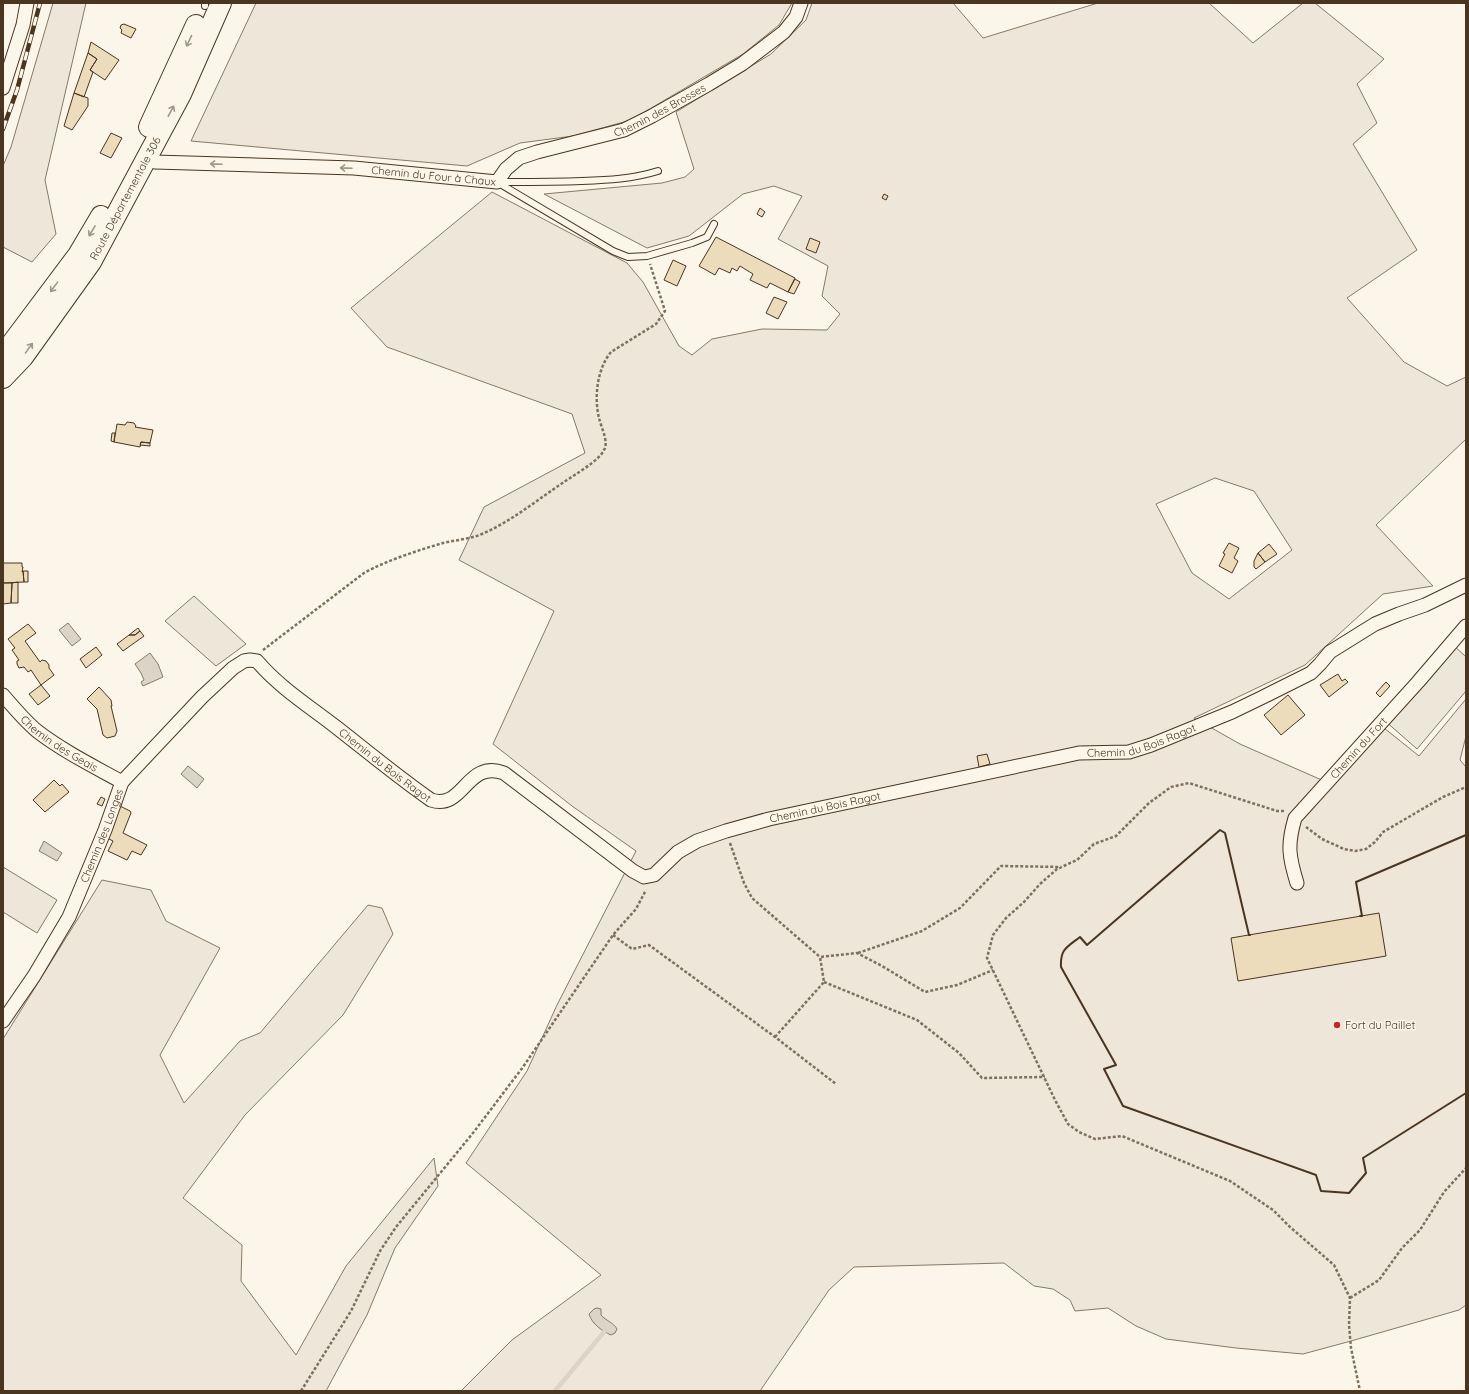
<svg xmlns="http://www.w3.org/2000/svg" width="1469" height="1394" viewBox="0 0 1469 1394" font-family="Quicksand,sans-serif">
<style>
.green{fill:#ede6d9;stroke:#887966;fill-rule:evenodd}
.parking{fill:#ede7d9;stroke:#887966}
.water{fill:#dcd4c6;stroke:#887966}
.lines{fill:none;stroke-linecap:round;stroke-linejoin:round}
.stream{stroke:#dcd4c6;stroke-width:4.5}
.building{fill:#ecdcbc;stroke:#4a3520}
.lane-casing{stroke:#4a3520;stroke-width:8}
.street-casing{stroke:#4a3520;stroke-width:15}
.primary-casing{stroke:#4a3520;stroke-width:22}
.path{stroke:#7f6f5c;stroke-width:2.5;stroke-dasharray:3 2;stroke-linecap:butt}
.lane{stroke:#fbf6e9;stroke-width:6}
.street{stroke:#fbf6e9;stroke-width:13}
.primary{stroke:#fbf6e9;stroke-width:20}
.rail-casing{stroke:#4a3520;stroke-width:4.5}
.rail{stroke:#fbf6e9;stroke-width:3;stroke-dasharray:9;stroke-linecap:butt}
.wall{stroke:#4a3520;stroke-width:2}
.oneway{stroke:#a29684}
.poi-dot{fill:#c62828;stroke:#fbf6e9;stroke-width:1.5}
.labels{text-anchor:middle;dominant-baseline:central;stroke-width:3;stroke-linejoin:round;paint-order:stroke}
.street-label{font-size:11px;fill:#4a3520;stroke:#fbf6e9}
.poi-label{font-size:11px;fill:#4a3520;stroke:#fbf6e9;text-anchor:start}
</style>
<rect width="100%" height="100%" fill="#fbf6e9"/>
<!-- green -->
<path class="green" d="M53,3H86L45,180L56,234L32,262L3,247V166L11,147Z
M256,3H792L779,25L743,54L631,120L573,136L520,143L467,166L191,141Z
M812,3H953L983,38L1098,3H1209L1253,43L1303,3H1315L1384,59L1357,84L1377,123L1353,144L1417,250L1347,298L1404,362L1447,386L1466,377V439L1376,525L1433,586L1383,594L1305,665L1194,718L1240,744L1333,785L1384,728L1419,756L1466,699V736L1460,760L1466,767V1305L1459,1310L1351,1341L1303,1354L1236,1348L1166,1339L1136,1326L1108,1308L1075,1311L1070,1300L1053,1289L1034,1286L1004,1263L854,1267L829,1290L760,1391H461L512,1340L601,1275L466,1163L527,1071L557,1005L636,851L572,806L493,744L554,611L459,560L484,507L585,453L572,414L387,347L351,308L492,192L627,263L643,282L679,346L692,355L712,339L762,329L827,330L840,314L822,296L828,266L778,239L802,196L774,186L743,194L689,236L647,248L544,194L662,183L685,177L694,169L676,112L771,54L806,20ZM1215,478L1254,491L1292,550L1229,599L1192,573L1156,504Z
M194,596L246,644L216,666L165,621Z
M3,867L57,900L37,933L3,912Z
M102,880L151,890L166,921L220,948L160,1055L184,1103L240,1041L260,1033L368,905L382,908L393,934L343,1015L245,1115L183,1198L242,1245L241,1281L296,1355L346,1266L434,1158L438,1186L395,1248L367,1315L326,1391H3V1039Z"/>
<!-- parking -->
<path class="parking" d="M1452,644L1466,657V691L1417,749L1384,720Z"/>
<!-- water -->
<path class="water" d="M68,623L81,639L72,646L59,630Z
M150,653L158,664L163,677L143,686L141,682L144,680L141,673L135,664Z
M188,766L204,779L197,788L181,774Z
M44,841L62,853L57,861L39,851Z
M597,1308L601,1309V1315C606,1321 613,1322 617,1329L615,1333L611,1335C602,1331 592,1324 589,1314L594,1309Z"/>
<g class="lines">
<!-- stream -->
<path class="stream" d="M555,1391L604,1332"/>
</g>
<!-- building -->
<path class="building" d="M124,24L136,29L131,38L121,33L122,30L120,28L121,25Z
M91,42L119,60L105,80L90,70L97,59L88,53Z
M88,53L97,59L90,70L93,72L84,97L74,93Z
M74,93L88,98V106L72,130L64,126Z
M111,133L122,138L111,158L100,153Z
M884,194L888,196L886,200L882,198Z
M760,208L765,212L762,217L757,214Z
M716,237L795,278L788,292L770,283L767,288L750,280L753,274L740,266L737,271L732,268L730,273L719,268L715,275L699,266Z
M810,238L820,242L816,253L806,249Z
M673,260L686,266L677,286L664,280Z
M795,279L800,282L794,294L788,292Z
M774,297L787,302L778,319L766,313Z
M127,422L134,423L136,426L135,427L153,430L150,443L141,442L140,447L114,442L117,424L125,425Z
M112,433H115L114,442L111,441Z
M141,442L150,443V446L140,445Z
M1229,543L1239,548L1234,558L1238,561L1232,573L1219,566L1225,554L1223,553Z
M1269,544L1277,554L1265,562L1258,553Z
M1258,553L1265,562L1256,569L1254,567V561Z
M3,563H22V567H23L22,572L23,571L24,582L3,583Z
M23,571H28V582H24Z
M18,582V603H11L12,583Z
M3,583H12L11,603L3,604Z
M28,624L36,633L25,641L40,662L42,660L46,661L49,665V668L54,675L41,685L31,670L28,672L24,667L19,668L17,664V661L19,660L12,650L15,648L8,639Z
M138,628L140,631L135,635H129Z
M140,631L144,636L123,651L117,644L129,635H135Z
M96,647L102,655L86,668L80,659Z
M1338,674L1342,681L1345,679L1348,682L1329,697L1320,685Z
M1386,682L1390,686L1380,697L1376,693Z
M41,685L50,696L38,705L29,694Z
M99,687L111,700L112,706H111L117,731L115,736L107,738L103,735L97,709L87,699Z
M1288,695L1305,715L1281,735L1264,715Z
M987,754L990,764L979,767L977,756Z
M54,780L60,786L62,784L69,792L45,812L33,800Z
M101,797L105,799L102,806L97,804Z
M120,806L130,811L131,813L123,833L147,845L141,855L132,851L127,860L108,851L113,841L107,838Z
M1379,913L1386,956L1238,981L1231,938Z"/>
<g class="lines">
<!-- lane casing -->
<g class="lane-casing">
<path id="lane" d="M205,3V6
M497,182L613,251L628,257L647,256L692,243L707,237L714,224
M498,182C526,182 554,182 582,181C608,180 632,179 658,171"/>
</g>
<!-- street casing -->
<g class="street-casing">
<g id="street">
<path d="M3,88L23,25L27,3"/>
<path id="s1" d="M147,158L155,162L354,168L497,182L506,169L519,158L537,152L624,130L652,116L709,84L742,64L784,32L796,17L801,3"/>
<path id="s2" d="M3,695C14,708 24,720 37,731C63,751 93,766 122,782"/>
<path id="s3" d="M1297,883C1289,857 1287,845 1295,818L1418,682L1466,626"/>
<path id="s4" d="M3,1021L34,976L69,917L105,830L122,782L202,697L233,668L244,661L250,660L257,661C279,687 309,706 336,727C368,752 398,777 431,800C464,811 466,759 504,773L633,871L644,877L654,875L678,852L697,841L726,831L769,819L1079,753L1129,752L1151,745L1232,712L1261,698L1311,673L1320,664L1330,652L1375,624L1399,614L1425,605L1466,585"/>
</g>
</g>
<!-- primary casing -->
<g class="primary-casing">
<g id="primary">
<path d="M149,127L196,25"/>
<path d="M3,355L78,255L101,216"/>
<path id="s5" d="M3,378L23,357L91,262L181,94L221,3"/>
</g>
</g>
<!-- path -->
<path class="path" d="M263,650L364,573C385,561 419,550 443,543C456,540 470,539 482,534C512,521 537,500 564,482C574,475 599,461 604,450C609,442 601,427 599,418C594,397 597,369 611,352L656,324L665,311L650,264
M1284,811H1277L1189,783L1171,787L1149,803L1116,836L1094,844L1077,860L1057,869L1040,884L1024,902L1006,918L993,935L987,958L1055,1100L1068,1124L1079,1132L1095,1139L1122,1136L1230,1181L1273,1210L1290,1227L1334,1265L1350,1298L1349,1325L1351,1348L1360,1391
M1306,827L1322,839L1344,849L1355,851L1366,849L1375,842L1383,832L1443,797L1466,787
M730,843L744,883L752,898L820,957
M613,935L632,949L649,945L775,1037L836,1084
M858,953L922,931L960,908L1001,866L1061,867
M824,982L917,1020L959,1053L982,1078L1045,1077
M775,1037L824,982L820,957L857,953L882,966L925,992L957,985L993,970
M1350,1298L1379,1280L1402,1248L1420,1230L1444,1192L1466,1168
M301,1391L351,1311L380,1251L396,1227L473,1133L523,1067L613,935L636,909L646,890"/>
<!-- lane -->
<use href="#lane" class="lane"/>
<!-- street -->
<use href="#street" class="street"/>
<!-- primary -->
<use href="#primary" class="primary"/>
<!-- rail casing -->
<g class="rail-casing">
<path id="rail" d="M3,129L17,90L40,3"/>
</g>
<!-- rail -->
<use href="#rail" class="rail"/>
<!-- wall -->
<path class="wall" d="M1360,916H1362L1356,882L1466,835
M1250,935H1249L1225,833L1220,830L1087,945L1080,937C1067,947 1060,949 1061,967L1116,1065L1104,1069L1123,1106L1316,1175L1321,1191L1349,1193L1366,1173L1363,1158L1466,1093"/>
</g>
<!-- one-way arrows -->
<defs><path id="oneway-shaft" d="M-6 0H5M1.5-3L5.5 0L1.5 3" fill="none" stroke-width="1.6" stroke-linecap="round" stroke-linejoin="round"/></defs>
<g class="oneway">
<use href="#oneway-shaft" transform="translate(189 41) rotate(115)"/>
<use href="#oneway-shaft" transform="translate(171 111) rotate(-62)"/>
<use href="#oneway-shaft" transform="translate(216 164) rotate(-178)"/>
<use href="#oneway-shaft" transform="translate(346 168) rotate(-178)"/>
<use href="#oneway-shaft" transform="translate(92 231) rotate(121)"/>
<use href="#oneway-shaft" transform="translate(54 287) rotate(126)"/>
<use href="#oneway-shaft" transform="translate(29 348) rotate(-54)"/>
</g>
<!-- markers -->
<circle class="poi-dot" cx="1337" cy="1025" r="4"/>
<g class="labels">
<!-- street labels -->
<g class="street-label">
<text stroke="none"><textPath href="#s1" startOffset="534">Chemin des Brosses</textPath></text>
<text stroke="none"><textPath href="#s1" startOffset="288">Chemin du Four à Chaux</textPath></text>
<text stroke="none"><textPath href="#s5" startOffset="218">Route Départementale 306</textPath></text>
<text stroke="none"><textPath href="#s4" startOffset="1457">Chemin du Bois Ragot</textPath></text>
<text stroke="none"><textPath href="#s2" startOffset="75">Chemin des Geais</textPath></text>
<text stroke="none"><textPath href="#s3" startOffset="161">Chemin du Fort</textPath></text>
<text stroke="none"><textPath href="#s4" startOffset="619">Chemin du Bois Ragot</textPath></text>
<text stroke="none"><textPath href="#s4" startOffset="1133">Chemin du Bois Ragot</textPath></text>
<text stroke="none"><textPath href="#s4" startOffset="211">Chemin des Longes</textPath></text>
</g>
<!-- poi labels -->
<g class="poi-label">
<text x="1345" y="1025">Fort du Paillet</text>
</g>
</g>
<!-- border -->
<rect width="1469" height="1394" fill="none" stroke="#4a3520" stroke-width="8"/>
</svg>
